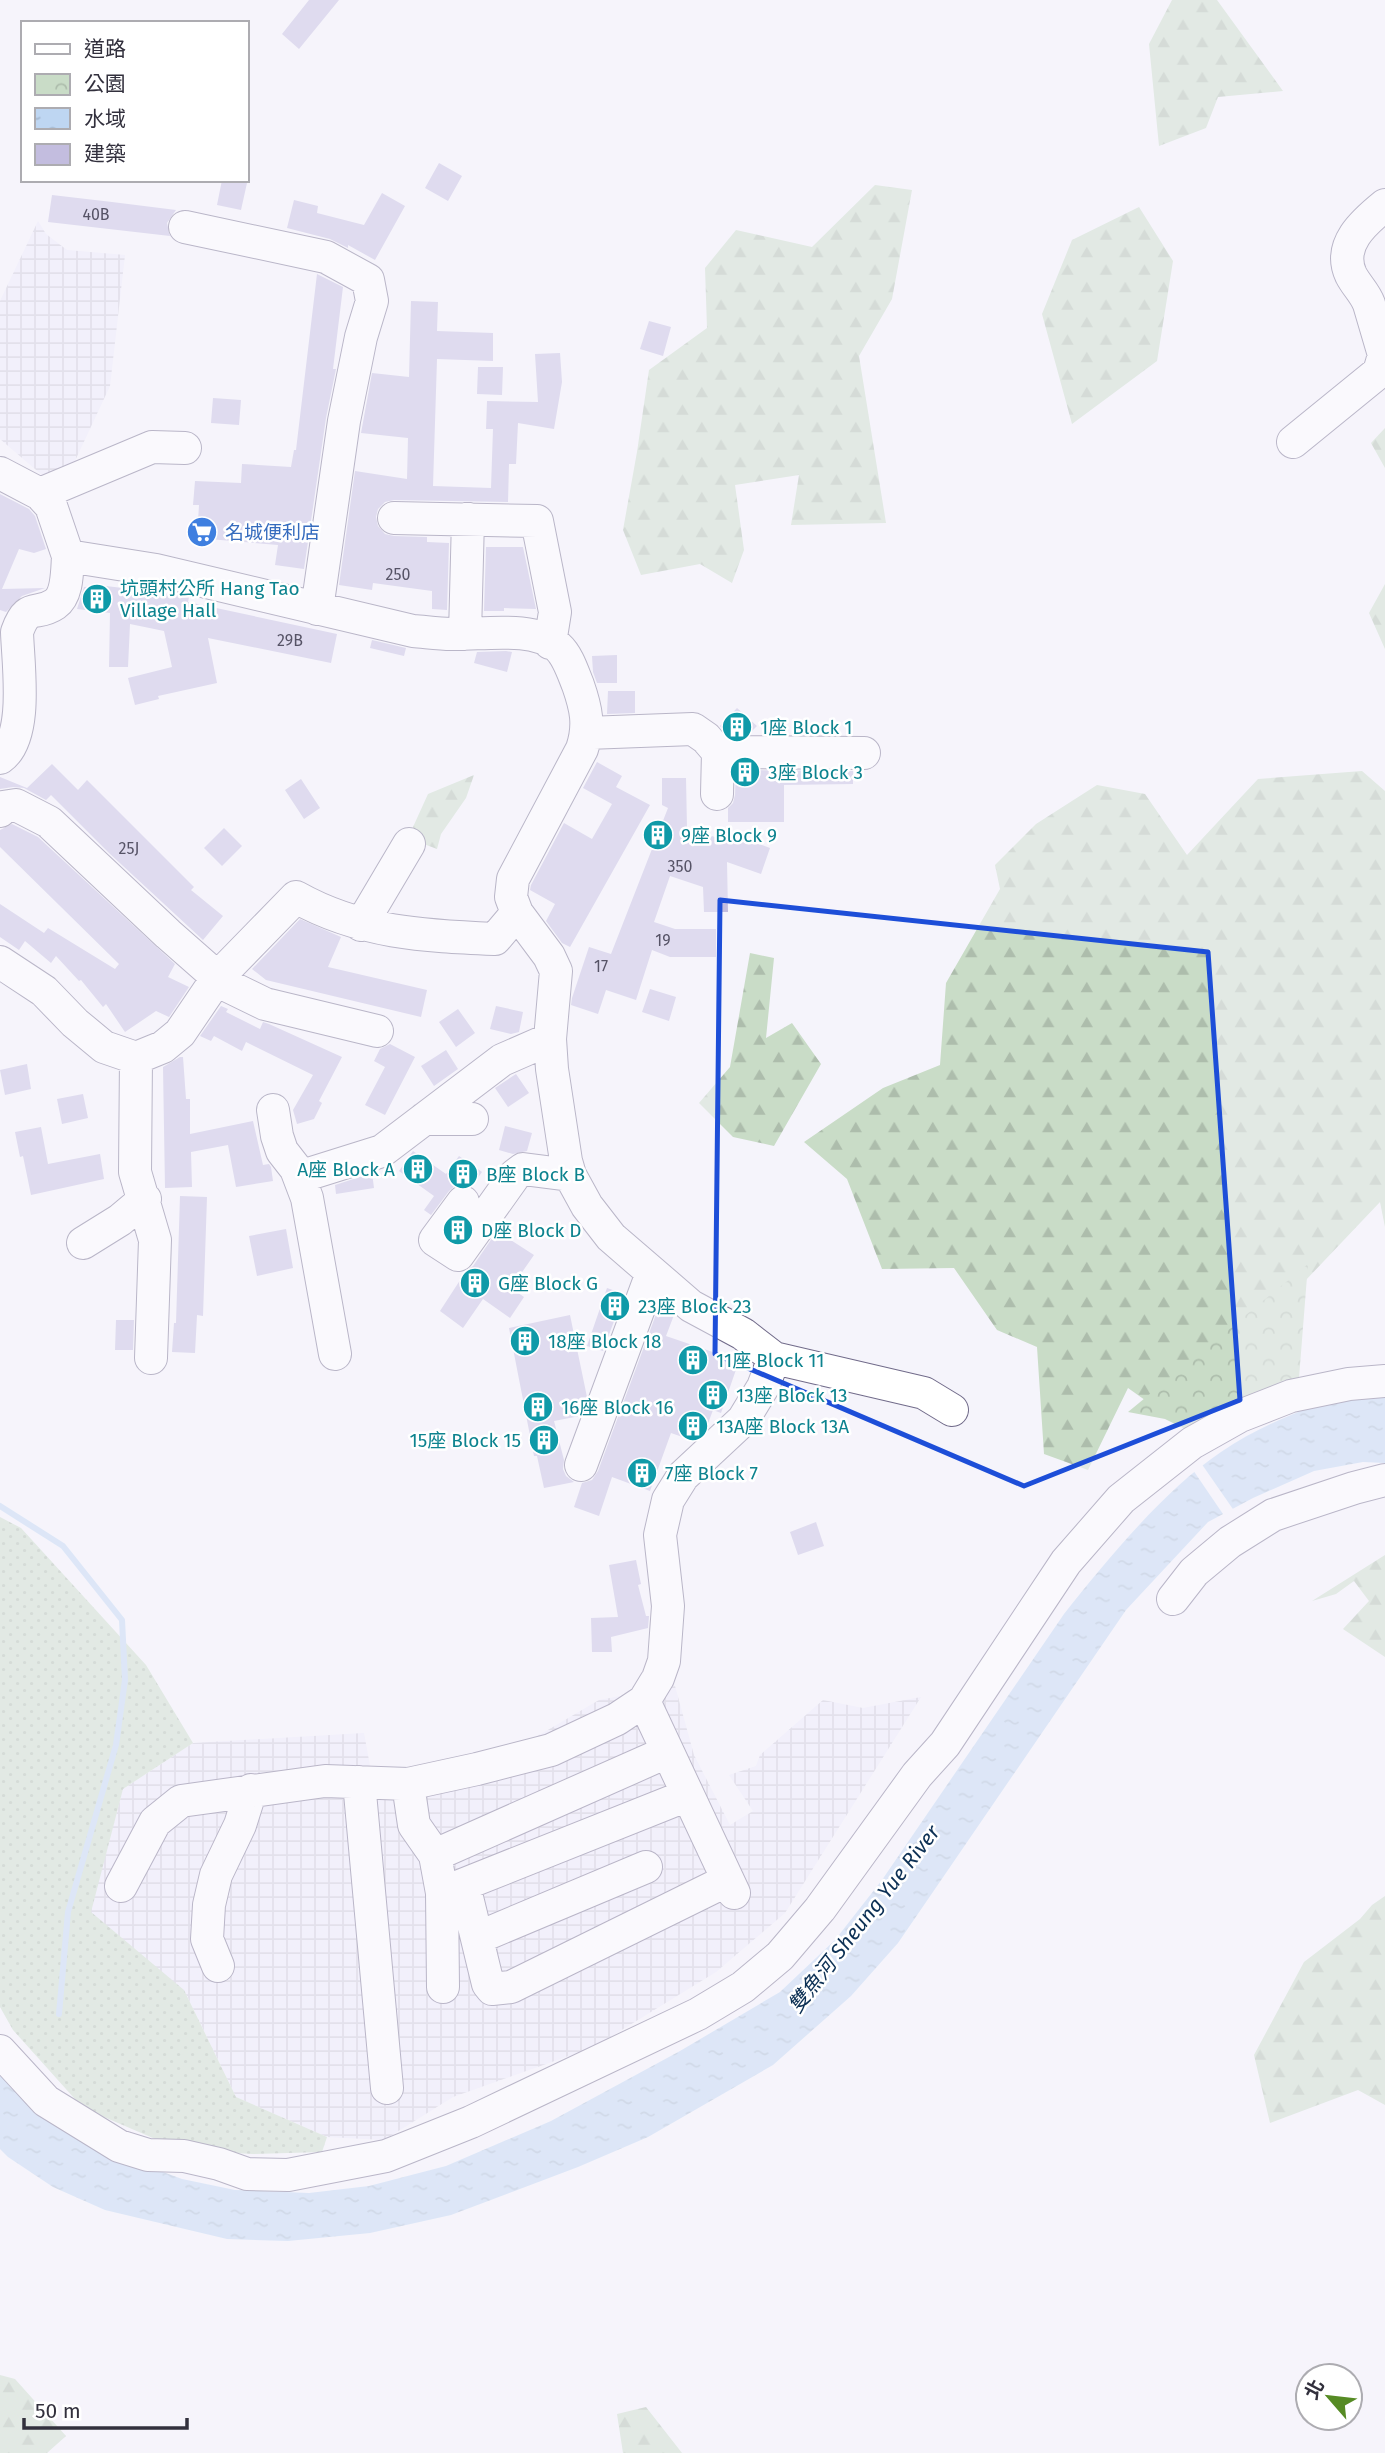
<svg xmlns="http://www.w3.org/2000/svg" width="1385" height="2453" viewBox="0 0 1385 2453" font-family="'Fira Sans','Noto Sans TC',sans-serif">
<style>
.industrial{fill:url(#industrial-grid)}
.grass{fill:url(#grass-dots)}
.forest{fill:url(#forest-firs)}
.park{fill:url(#park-crowns)}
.water{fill:url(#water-ripples)}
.pier{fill:#f5f4fb}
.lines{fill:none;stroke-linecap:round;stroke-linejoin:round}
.stream{stroke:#bed6f2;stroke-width:6}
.building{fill:#c3bddf}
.minor-casing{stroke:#716b8a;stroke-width:34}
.minor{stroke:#fff;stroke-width:32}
.marked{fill:none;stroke:#1d4ed8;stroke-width:5;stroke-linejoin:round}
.labels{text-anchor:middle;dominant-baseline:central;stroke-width:5;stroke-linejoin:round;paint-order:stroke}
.number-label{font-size:16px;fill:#565366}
.shop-label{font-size:19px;fill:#366cbe;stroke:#fff;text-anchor:start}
.culture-label{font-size:19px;fill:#0d838f;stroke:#fff;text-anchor:start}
.water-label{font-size:21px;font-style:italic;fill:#0c3054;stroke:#fff}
</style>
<defs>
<pattern id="industrial-grid" width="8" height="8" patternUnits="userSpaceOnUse" patternTransform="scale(1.75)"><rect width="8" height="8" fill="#edeafb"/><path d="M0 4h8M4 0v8" fill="none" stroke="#ccc9d8"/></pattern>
<pattern id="grass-dots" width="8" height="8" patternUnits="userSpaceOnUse" patternTransform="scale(1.75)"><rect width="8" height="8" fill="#c9dcc7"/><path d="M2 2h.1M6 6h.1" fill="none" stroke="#adbdac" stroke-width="1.8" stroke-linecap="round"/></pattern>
<pattern id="forest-firs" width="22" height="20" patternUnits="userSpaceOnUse" patternTransform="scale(1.75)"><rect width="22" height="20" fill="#c9dcc7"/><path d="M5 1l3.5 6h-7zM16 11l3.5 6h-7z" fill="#adbdac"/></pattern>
<pattern id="park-crowns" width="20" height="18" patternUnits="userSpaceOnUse" patternTransform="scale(1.75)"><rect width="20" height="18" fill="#c9dcc7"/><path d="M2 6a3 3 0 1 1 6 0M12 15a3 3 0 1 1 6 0" fill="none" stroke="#adbdac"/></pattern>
<pattern id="water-ripples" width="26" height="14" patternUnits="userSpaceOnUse" patternTransform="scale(1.75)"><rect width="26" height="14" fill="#bed6f2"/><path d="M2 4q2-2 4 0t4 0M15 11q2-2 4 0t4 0" fill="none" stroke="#a4b8d0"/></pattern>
</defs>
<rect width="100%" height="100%" fill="#f5f4fb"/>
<!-- industrial -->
<path class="industrial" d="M38,221L46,234L67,250L125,255L110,386L74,463L42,475L0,439V301Z
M675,1686L694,1755L730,1825L753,1811L729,1775L756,1766L760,1755L823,1700L863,1708L921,1697L785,1913L716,1972L594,2047L453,2097L384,2140L327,2137L236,2097L187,1996L90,1912L123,1789L193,1743L364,1733L370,1766L395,1772L529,1741L599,1700Z"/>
<!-- grass -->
<path class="grass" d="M0,1517L21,1528L146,1665L193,1743L123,1789L91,1912L184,1990L236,2097L327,2137L322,2152L253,2154L181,2150L83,2108L13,2030L0,2007Z"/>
<!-- forest -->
<path class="forest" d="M1172,0H1217L1283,91L1218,97L1206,128L1159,146L1149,44Z
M875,185L912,190L892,299L859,356L886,523L791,525L799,475L735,485L744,550L732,583L700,564L641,575L623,530L637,452L649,370L707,328L705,268L736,230L812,247Z
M1139,207L1173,261L1157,361L1072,424L1042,314L1072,240Z
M1385,428V468L1371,443Z
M1385,584V649L1369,613Z
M1362,771L1385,791V1227L1380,1202L1173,1420L1128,1388L1088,1470L1044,1454L1037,1347L997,1330L954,1268L882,1269L847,1179L804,1142L883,1088L940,1065L946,983L1000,889L995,865L1036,824L1097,785L1145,794L1187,855L1258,779Z
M474,775L466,798L441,834L437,849L408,838L428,794Z
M750,953L774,958L766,1038L792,1023L821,1064L774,1146L733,1137L699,1103L730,1067Z
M1385,1555V1657L1343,1629L1369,1601L1354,1581L1336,1594L1312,1601Z
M1385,1896V2105L1358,2090L1270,2123L1254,2055L1304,1962L1360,1919L1372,1905Z
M0,2375L15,2379L66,2436L47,2453H0Z
M646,2407L682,2453H623L617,2414Z"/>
<!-- park -->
<path class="park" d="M1308,1264L1299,1378L1217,1416L1193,1433L1165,1419L1128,1412Z"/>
<!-- water -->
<path class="water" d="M1385,1390V1463L1363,1462L1314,1471L1253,1498L1208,1522L1126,1610L898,1943L851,1996L773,2065L648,2137L578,2167L451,2215L370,2233L288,2241L227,2239L105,2210L53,2187L8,2157L0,2149V2071L128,2159L182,2179L235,2190L309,2193L369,2186L446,2166L551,2121L680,2051L780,1992L835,1940L882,1880L1064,1614C1107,1560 1164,1490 1221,1452C1249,1433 1281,1418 1312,1407C1341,1397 1355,1391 1385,1390Z"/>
<!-- pier -->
<path class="pier" d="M1201,1463L1235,1512L1225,1517L1193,1470Z"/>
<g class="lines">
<!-- stream -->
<path class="stream" d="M0,1506L63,1546L122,1620L125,1680L116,1745L68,1912L59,2014"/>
</g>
<!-- building -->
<path class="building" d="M309,0H339L299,49L282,34Z
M439,163L462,176L448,201L425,188Z
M222,180L247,183L241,210L217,205Z
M382,193L405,206L375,260L348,245V248L330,239L287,228L294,200L318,206L317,213L364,225Z
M52,195L112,202L176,210L167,223L170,236L48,222Z
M317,274L343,287L333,369H336L326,418L304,569L275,565L278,545L197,538L199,505H193L195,481L241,483L242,464L291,467L294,450H296Z
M411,301L438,302L437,331L493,333V361L437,359L433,486L491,488L493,429H486L487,401L538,402L535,354L560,353L562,382L554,429L518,423L516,464H509L508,502L394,500L385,502L378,509L376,517L378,526L385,534L394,536L427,537V542L449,543L447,610L432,609V591L373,583L372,590L339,585L355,471L407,479L408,438L361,433L372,373L409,377Z
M649,321L671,327L663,356L640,349Z
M478,367H503L502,395L477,394Z
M213,398L241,400L239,425L211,423Z
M0,494L29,509L35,516L46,549L34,553L19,549L2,589L45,588L22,596L6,612L0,610Z
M486,547H523L536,609L504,608V611H484Z
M106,586L139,590L140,588L169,594V592L189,597L188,602L337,634L331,663L208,638L217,683L158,696L159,699L135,705L128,678L172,667L164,631L130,624L128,667H109L110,613L77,609L84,587Z
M372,640L406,648L404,656L370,648Z
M506,651L512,652L507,672L474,663L477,652Z
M617,655V683H597L593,672L592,656Z
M608,691H635V713L607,714Z
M737,708L757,726L749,734H726L720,726Z
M597,762L622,776L616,787L650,805L570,947L562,943L546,921L555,904L530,890L531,885L564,823L592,839L612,804L583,788Z
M52,764L78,790L87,780L194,887L191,890L223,916L203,940L109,853L51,795L46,800L24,788L13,787L0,789V777L27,788Z
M736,770L853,771V784L784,785V822H728V808L733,803L735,795Z
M662,778H686L687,828L715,837L718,829L770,848L761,874L727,862L728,912H704L703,887L670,876L654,922L675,929H716V957H670L652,950L636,1000L606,990L598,1014L571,1005L572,998L589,947L611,954L668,808L662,805Z
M301,779L320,808L304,819L285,790Z
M12,824L38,837L175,964L168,977L189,987L169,1017L156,1011L125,1032L106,1004L103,1007L81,980L79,981L56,956L51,963L25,941L19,950L0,937V904L44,933L48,928L115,969L119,964L0,847V830Z
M224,828L242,846L222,866L204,848Z
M300,919L341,937L328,967L427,990L421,1017L266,980L252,969Z
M650,989L676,997L669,1021L642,1012Z
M221,1006L228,1009L226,1012L260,1029L263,1022L269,1024L342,1057L319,1101L322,1103L314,1119L297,1124L293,1110L313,1075L246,1042L242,1051L214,1036L211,1041L200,1036Z
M496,1006L523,1012L519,1032L511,1034L490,1029Z
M458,1009L475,1033L456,1047L439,1022Z
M390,1044L415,1057L385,1115L365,1105L385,1067L374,1061L380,1049Z
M446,1050L458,1069L434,1086L421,1066Z
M180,1057H183L186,1099H190V1134L253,1121L263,1165L269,1164L271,1167L273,1181L236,1187L228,1145L191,1152L192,1187L165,1188L163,1067Z
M27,1064L31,1089L5,1095L0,1070Z
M516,1074L529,1093L508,1107L495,1088Z
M83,1094L88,1118L62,1124L57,1099Z
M505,1126L532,1133L527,1151L513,1154L499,1150Z
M41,1127L48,1164L100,1154L104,1179L31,1195L23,1156L20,1157L15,1132Z
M413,1151L446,1174L459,1156L482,1172L472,1186L464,1184L456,1185L449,1191L431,1215L424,1210L434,1196L399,1171Z
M372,1173L374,1188L336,1194L335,1185Z
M180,1196L207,1197L203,1316L197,1315L195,1353L172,1352L174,1323H176Z
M286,1229L293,1268L257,1276L249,1236Z
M497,1231L534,1255L511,1288L524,1297L510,1318L483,1299L463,1328L440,1311L466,1271L473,1266Z
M607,1288L624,1294L603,1351L587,1346Z
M658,1309L674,1315L666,1336L739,1361L721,1413L713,1410L706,1429L694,1441L671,1433L650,1491L612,1477L599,1516L574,1507L582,1483L592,1480L598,1471Z
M570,1315L587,1397L580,1416L554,1421L564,1460L563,1469L566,1476L574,1482L544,1488L537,1456H534L509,1328Z
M116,1320H134L133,1350H115Z
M816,1522L824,1546L798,1555L790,1532Z
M636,1560L641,1584L638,1585L646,1616H649L648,1628L611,1637L612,1652H592L591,1618L618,1617L609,1565Z"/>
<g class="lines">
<!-- minor casing -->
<g class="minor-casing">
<path id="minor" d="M185,227L326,257L368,280L372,301L361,337L344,421L317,609
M1293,442L1379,372L1384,355L1369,304C1365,293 1356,285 1351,275C1337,245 1364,222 1385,205
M0,473L40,494L51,506L68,556L156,570L413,631C426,632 439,634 451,634C482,635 533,625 558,647C568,656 573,673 578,685C586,708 590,725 582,749L513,879L511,897L517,913L549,956L556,971L550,1039L552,1069L566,1161L570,1175L587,1206L611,1237L691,1306L743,1334L774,1358L924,1393L952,1410
M40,494L152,447L185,448
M394,518L537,521L555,612L550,643
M465,634L468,519
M587,733L693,729L706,738L718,752L717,794
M718,752L864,753
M0,758C29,738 18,665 17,632C28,601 36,617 55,604C68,595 67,570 68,556
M0,811L3,807L16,805L49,822L168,934L226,985L265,1004L377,1031
M361,925L409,844
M0,962L44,991L75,1023L104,1047L136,1058L163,1047L180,1033L218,977L296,897C360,933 424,936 495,939L517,913
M136,1058L135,1172L155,1240L151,1358
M273,1110L277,1136L282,1151L296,1169L307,1198L335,1354
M424,1119H472
M299,1177L382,1151L502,1060L550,1039
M463,1202L435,1240L458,1255L515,1175L523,1169L570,1175
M83,1243L120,1220L145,1199
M581,1465L652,1273
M1173,1599L1194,1572L1230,1542L1273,1515L1354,1488L1385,1480
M644,1701L734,1893
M359,1782L387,2088
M408,1784L414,1825L435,1855L442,1893L443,1987
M435,1855L667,1752
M464,1885L488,1984L492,1989L511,1987L728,1880
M121,1886L155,1822L181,1801L325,1781L408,1784L477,1769L551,1750L617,1719L644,1701L658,1678L664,1661L668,1606L660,1535L668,1500L683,1476L743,1420L763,1387L774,1358
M442,1893L688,1795
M477,1938L646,1867
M218,1966L207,1939L209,1905L216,1875L240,1825L251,1790
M0,2051L46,2101L119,2146L148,2155L184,2156L219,2164L247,2174L288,2175L386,2156L471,2122L698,2014L743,1987L780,1956L820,1909L917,1775L945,1744L1066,1562L1121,1499L1192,1443L1240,1416L1291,1396L1349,1384L1385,1381"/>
</g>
<!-- minor -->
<use href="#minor" class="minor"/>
</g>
<!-- marked area -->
<path d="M0 0H1385V2453H0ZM720,900L1208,952L1240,1400L1024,1486L715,1354Z" fill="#f5f4fb" fill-opacity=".55" fill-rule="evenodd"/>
<path class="marked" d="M720,900L1208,952L1240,1400L1024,1486L715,1354Z"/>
<!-- icons -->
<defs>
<g id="supermarket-disc" transform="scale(1.575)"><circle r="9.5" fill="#3f7fe0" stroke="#fff"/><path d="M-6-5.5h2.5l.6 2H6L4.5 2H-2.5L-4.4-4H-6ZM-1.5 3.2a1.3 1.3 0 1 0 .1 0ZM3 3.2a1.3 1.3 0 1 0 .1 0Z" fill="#fff"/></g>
<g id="building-disc" transform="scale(1.575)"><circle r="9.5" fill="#0f9aa8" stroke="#fff"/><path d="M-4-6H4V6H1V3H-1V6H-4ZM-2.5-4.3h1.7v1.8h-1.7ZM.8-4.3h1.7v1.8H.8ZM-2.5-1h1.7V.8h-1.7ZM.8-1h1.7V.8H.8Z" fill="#fff"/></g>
</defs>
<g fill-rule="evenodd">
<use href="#supermarket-disc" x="202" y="532"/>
<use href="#building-disc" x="97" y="599"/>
<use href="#building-disc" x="737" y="727"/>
<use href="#building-disc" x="745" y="772"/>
<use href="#building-disc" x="658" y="835"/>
<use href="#building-disc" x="418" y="1169"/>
<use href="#building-disc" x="463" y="1174"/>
<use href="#building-disc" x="458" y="1230"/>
<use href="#building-disc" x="475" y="1283"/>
<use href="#building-disc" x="615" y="1306"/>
<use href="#building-disc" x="525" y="1341"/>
<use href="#building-disc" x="693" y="1360"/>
<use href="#building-disc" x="713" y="1395"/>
<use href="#building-disc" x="538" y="1407"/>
<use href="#building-disc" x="693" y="1426"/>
<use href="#building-disc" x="544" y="1440"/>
<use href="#building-disc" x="642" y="1473"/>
</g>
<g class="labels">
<!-- number labels -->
<g class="number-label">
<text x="96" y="214">40B</text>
<text x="398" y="574">250</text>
<text x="290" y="640">29B</text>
<text x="129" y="848">25J</text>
<text x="680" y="866">350</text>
<text x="663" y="940">19</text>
<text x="601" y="966">17</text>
</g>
<!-- shop labels -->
<g class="shop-label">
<text x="225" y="532">名城便利店</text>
</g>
<!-- culture labels -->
<g class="culture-label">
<text x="120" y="588">坑頭村公所 Hang Tao<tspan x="120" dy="22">Village Hall</tspan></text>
<text x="760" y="727">1座 Block 1</text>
<text x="768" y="772">3座 Block 3</text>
<text x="681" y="835">9座 Block 9</text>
<text x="395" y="1169" text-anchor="end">A座 Block A</text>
<text x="486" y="1174">B座 Block B</text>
<text x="481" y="1230">D座 Block D</text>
<text x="498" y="1283">G座 Block G</text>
<text x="638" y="1306">23座 Block 23</text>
<text x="548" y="1341">18座 Block 18</text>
<text x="716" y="1360">11座 Block 11</text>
<text x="736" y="1395">13座 Block 13</text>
<text x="561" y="1407">16座 Block 16</text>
<text x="716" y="1426">13A座 Block 13A</text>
<text x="521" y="1440" text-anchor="end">15座 Block 15</text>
<text x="665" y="1473">7座 Block 7</text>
</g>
<!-- water labels -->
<g class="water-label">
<text transform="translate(864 1919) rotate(-52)">雙魚河 Sheung Yue River</text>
</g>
</g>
<!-- legend -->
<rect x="21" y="21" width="228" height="161" fill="#ffffff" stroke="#adacb1" stroke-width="2"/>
<rect x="35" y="44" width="35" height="10" fill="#ffffff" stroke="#adacb1" stroke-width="2"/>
<text x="84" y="56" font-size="21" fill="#32303d">道路</text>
<rect x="35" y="74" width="35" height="21" fill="url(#park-crowns)" stroke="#adacb1" stroke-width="2"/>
<text x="84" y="91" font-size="21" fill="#32303d">公園</text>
<rect x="35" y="108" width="35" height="21" fill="url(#water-ripples)" stroke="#adacb1" stroke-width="2"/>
<text x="84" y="126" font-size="21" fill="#32303d">水域</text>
<rect x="35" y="144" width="35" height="21" fill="#c3bddf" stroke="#adacb1" stroke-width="2"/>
<text x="84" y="161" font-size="21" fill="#32303d">建築</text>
<!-- north arrow -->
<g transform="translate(1329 2397) rotate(298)"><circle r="33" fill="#ffffff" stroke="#adacb1" stroke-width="2"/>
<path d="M0-5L12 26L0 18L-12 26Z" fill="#568b24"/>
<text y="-10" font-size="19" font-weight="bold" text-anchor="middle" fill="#32303d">北</text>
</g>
<!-- scale -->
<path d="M24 2418v10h163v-10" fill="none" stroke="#32303d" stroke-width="3.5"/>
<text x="35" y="2418" font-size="21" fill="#32303d" stroke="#ffffff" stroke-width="5" paint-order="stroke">50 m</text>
</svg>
